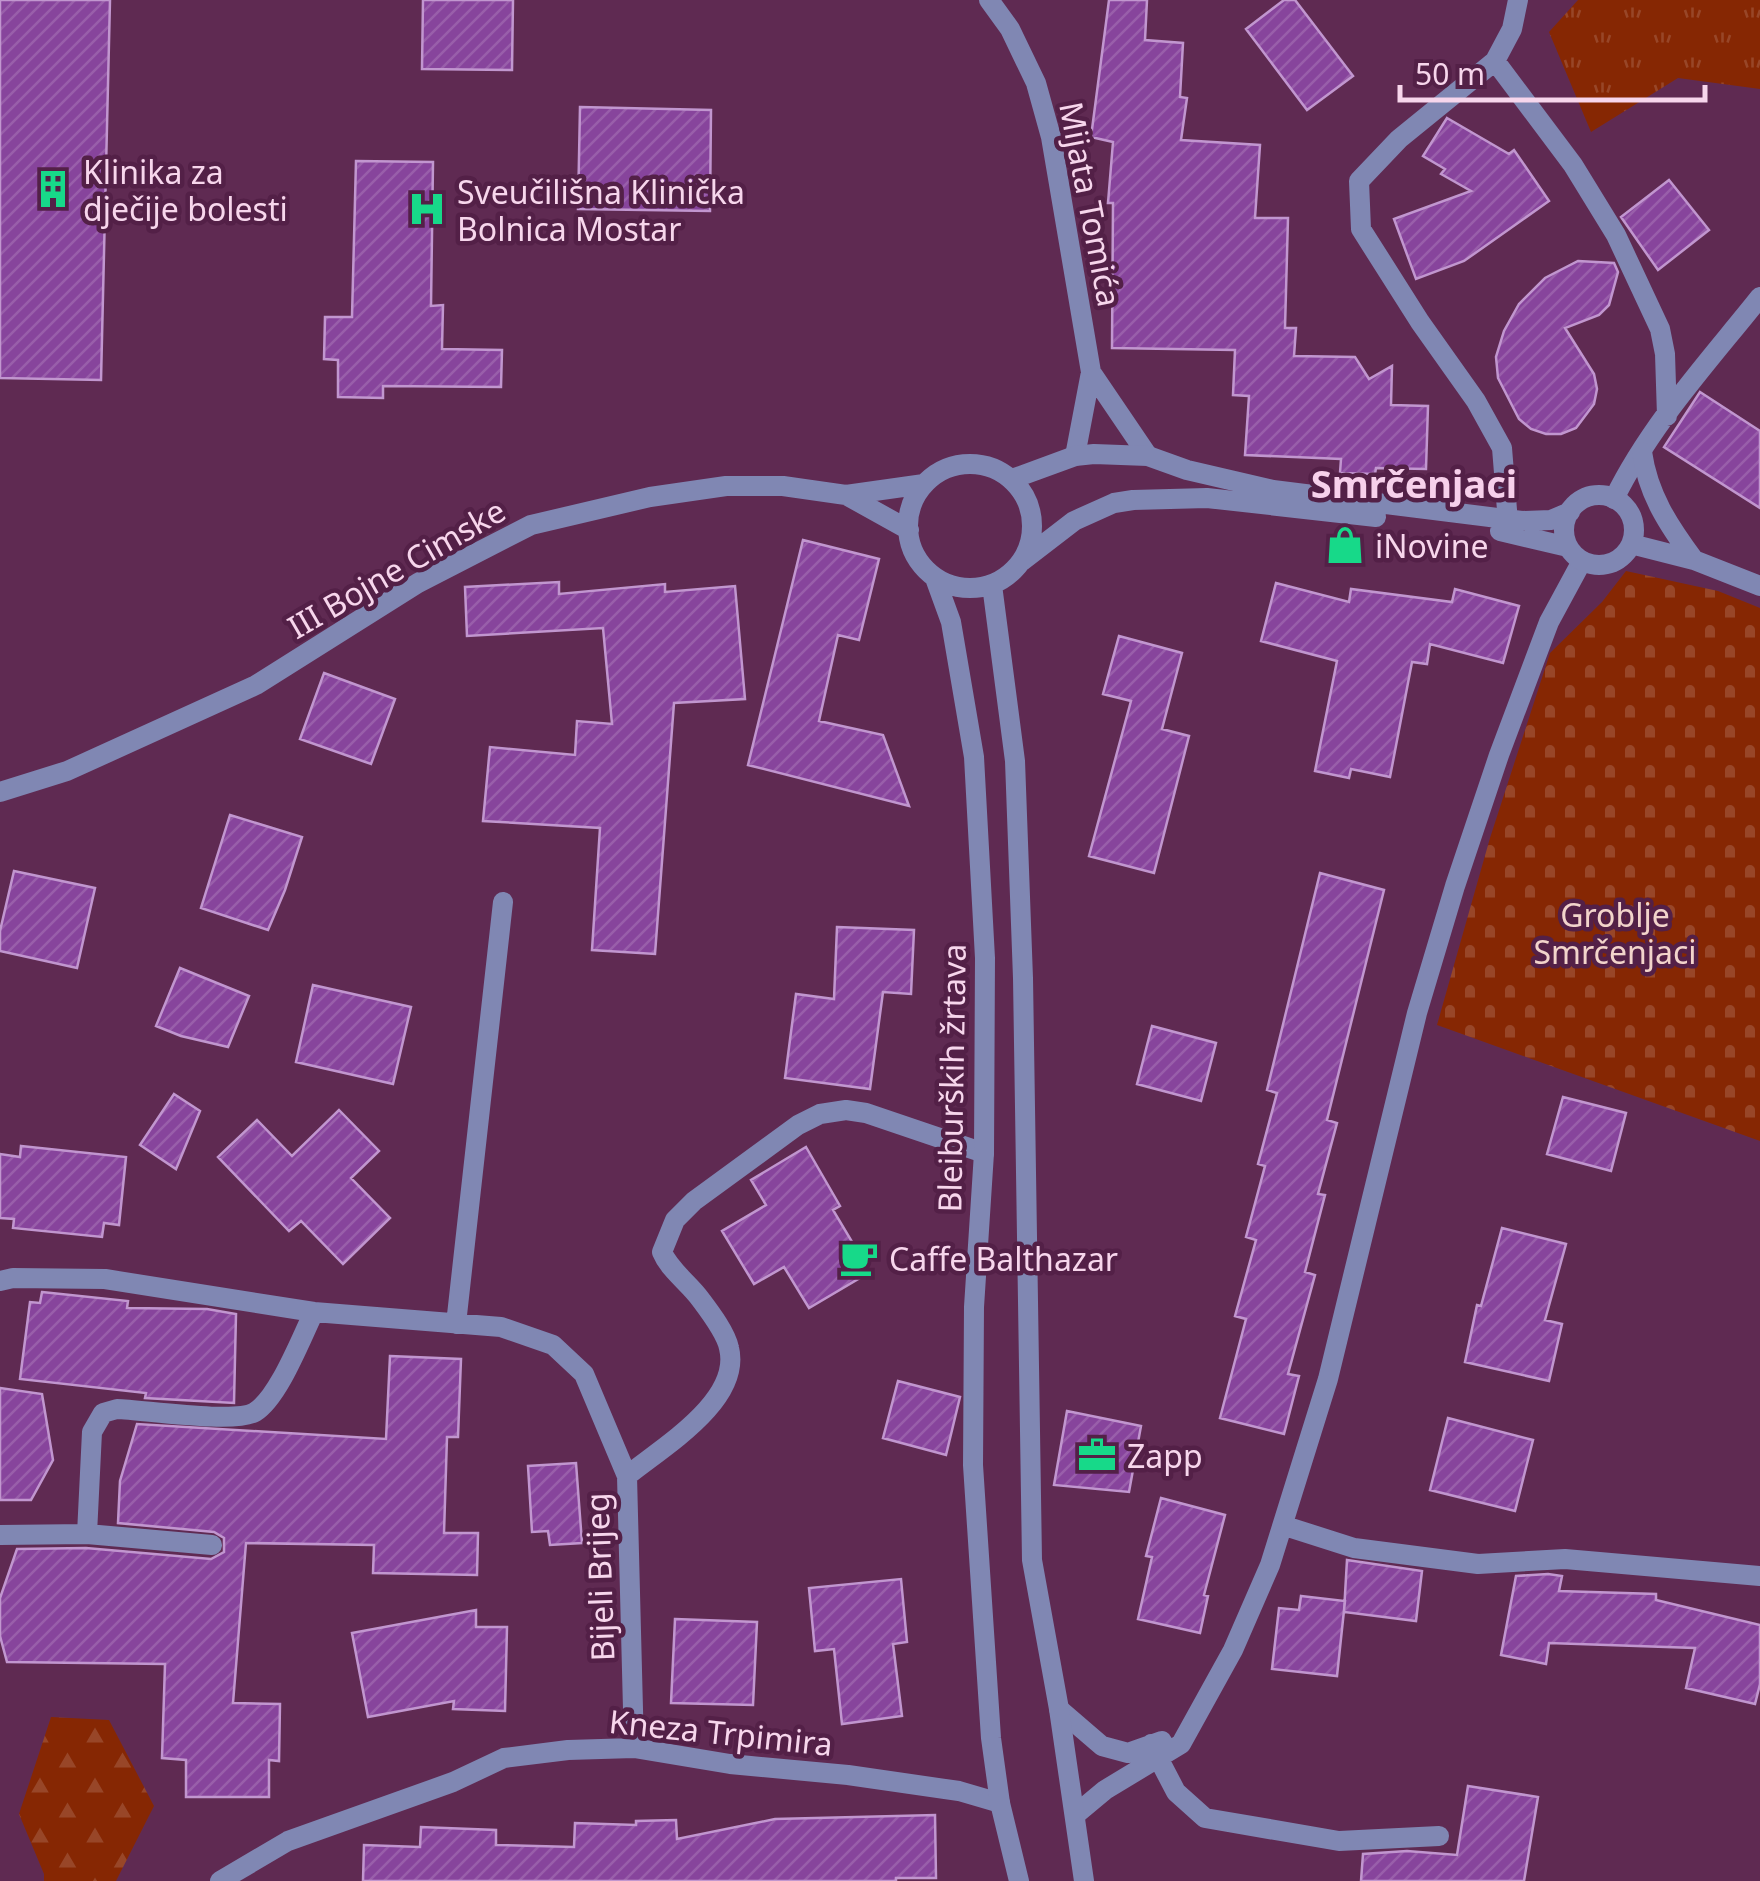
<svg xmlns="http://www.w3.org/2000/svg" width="1760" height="1881" viewBox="0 0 1760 1881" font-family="'Noto Sans',sans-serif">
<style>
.grass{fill:url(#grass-tufts)}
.forest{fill:url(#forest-firs)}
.cemetery{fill:url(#cemetery-stones)}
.building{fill:url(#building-hatch);stroke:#c196cf;stroke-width:2.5}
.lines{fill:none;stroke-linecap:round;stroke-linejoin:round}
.minor{stroke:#8087b3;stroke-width:20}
.tertiary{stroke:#8087b3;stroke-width:20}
.labels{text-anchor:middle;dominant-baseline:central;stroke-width:9;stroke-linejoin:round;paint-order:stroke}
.poi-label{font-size:32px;fill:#f7d6ec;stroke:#532047;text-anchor:start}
.street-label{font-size:32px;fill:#f7d6ec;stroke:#532047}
.park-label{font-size:32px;fill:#f2d4cb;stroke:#532047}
.quarter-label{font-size:38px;font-weight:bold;fill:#f7d0eb;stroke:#532047}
</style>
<defs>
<pattern id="grass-tufts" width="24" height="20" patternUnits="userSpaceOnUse" patternTransform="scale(2.5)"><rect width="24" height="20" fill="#862703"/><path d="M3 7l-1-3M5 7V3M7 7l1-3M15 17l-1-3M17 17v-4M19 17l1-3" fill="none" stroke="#984628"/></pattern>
<pattern id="forest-firs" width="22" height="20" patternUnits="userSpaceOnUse" patternTransform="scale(2.5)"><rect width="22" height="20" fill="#862703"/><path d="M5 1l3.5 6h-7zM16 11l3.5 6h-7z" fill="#984628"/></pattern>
<pattern id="cemetery-stones" width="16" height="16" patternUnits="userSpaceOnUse" patternTransform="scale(2.5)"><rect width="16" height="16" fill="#862703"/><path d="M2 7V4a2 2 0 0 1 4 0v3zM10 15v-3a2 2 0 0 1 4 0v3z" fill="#984628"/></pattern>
<pattern id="building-hatch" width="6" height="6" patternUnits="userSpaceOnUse" patternTransform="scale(2.5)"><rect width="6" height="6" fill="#87449c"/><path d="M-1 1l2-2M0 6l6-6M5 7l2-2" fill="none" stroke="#995eaa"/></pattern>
</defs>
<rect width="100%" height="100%" fill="#5f2a52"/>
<!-- grass -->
<path class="grass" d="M1578,0H1760V89L1678,78L1591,132L1549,32Z"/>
<!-- forest -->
<path class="forest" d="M51,1717L109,1720L154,1806L116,1881H44V1874L19,1814Z"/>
<!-- cemetery -->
<path class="cemetery" d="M1626,571L1718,591L1760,608V1141L1437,1025L1490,838L1550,653L1602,602Z"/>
<!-- building -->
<path class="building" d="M0,0H110L101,380L0,378Z
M423,0H513L512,70L422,69Z
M1109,0H1147L1145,40L1183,43L1180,97L1187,98L1181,140L1260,145L1255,218H1288L1285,328H1296L1294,356L1355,357L1369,379L1392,366L1391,405L1428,406L1426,469L1376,468L1375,474L1340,473L1341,459L1245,455L1249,396L1233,395L1235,350L1112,348L1113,203H1108L1113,142L1091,137Z
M1284,0H1295L1353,76L1307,110L1246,29Z
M580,107L711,110L710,211L578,209Z
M1447,118L1509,154L1514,150L1549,201L1464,261L1416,279L1394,219L1471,191L1441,174L1445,169L1423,156Z
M356,161L433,162L431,306L443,305L442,349L502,350L501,387L383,386V398L338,397V360L324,359L325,317H352Z
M1669,180L1709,230L1658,270L1621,217Z
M1578,261L1614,263L1618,272L1609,305L1599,315L1565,328L1594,374L1597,389L1594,404L1576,428L1561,434H1546L1531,429L1519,419L1498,378L1496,357L1504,331L1519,304L1545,278Z
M1700,392L1760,431V508L1664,447Z
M803,540L879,559L859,640L838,635L819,721L883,735L909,806L748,765Z
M559,582V594L665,584V592L735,586L745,699L674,703L655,954L592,950L600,828L483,821L490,747L575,755L577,721L612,724L603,628L467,636L465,587Z
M1276,583L1349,602L1351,589L1452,602L1455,589L1519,606L1503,663L1430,644L1427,664L1412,662L1390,777L1351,769L1349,778L1315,771L1337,661L1261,641Z
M1119,636L1182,653L1162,729L1189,736L1154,873L1089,856L1131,701L1103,694Z
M324,673L395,699L371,764L300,739Z
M230,815L302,837L285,890L268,930L201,908Z
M14,871L95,888L77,968L0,951V931Z
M1320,873L1384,890L1327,1120L1337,1123L1318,1194L1325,1195L1305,1272L1315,1275L1288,1374L1299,1376L1284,1434L1220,1418L1246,1319L1235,1316L1256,1240L1246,1237L1265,1166L1258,1164L1277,1093L1267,1090Z
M837,927L914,930L911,994L883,992L870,1089L785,1078L796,994L834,999Z
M180,968L249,996L228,1047L181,1036L156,1026Z
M313,985L411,1007L393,1084L296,1062Z
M1152,1026L1216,1043L1201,1101L1137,1084Z
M174,1094L200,1111L176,1169L140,1145Z
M1563,1097L1626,1113L1611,1171L1547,1154Z
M339,1110L379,1151L351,1178L390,1218L343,1264L301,1221L289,1231L218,1157L257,1120L292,1156Z
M21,1146L126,1157L119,1225L104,1223L102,1237L13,1228L14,1219L0,1218V1154L20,1157Z
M806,1147L840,1206L833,1210L870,1272L809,1308L784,1267L754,1284L722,1231L766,1205L751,1180Z
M1502,1228L1566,1244L1545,1320L1562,1324L1549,1381L1465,1362L1477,1305L1481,1306Z
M42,1292L128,1301L127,1308L207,1309L236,1314L234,1403L145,1398L146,1393L20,1379L30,1302L40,1303Z
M390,1356L461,1359L458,1437H447L444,1533H478L477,1575L373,1573L374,1545L246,1543L233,1703L280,1704L279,1761L269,1760V1797H186V1760L162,1758L165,1664L7,1662L0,1636V1598L17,1549L86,1548L211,1559L224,1552V1538L214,1532L118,1523L120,1481L137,1424L386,1439Z
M898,1381L960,1397L946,1455L883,1438Z
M0,1388L42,1394L53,1460L31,1500H0Z
M1067,1411L1141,1426L1129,1492L1054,1485Z
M1448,1418L1533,1440L1515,1511L1430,1490Z
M576,1463L582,1543L550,1545L548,1531L532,1532L528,1466Z
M1161,1498L1225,1515L1204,1595L1208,1596L1200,1633L1138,1619L1152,1557L1146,1556Z
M1347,1560L1422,1571L1416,1621L1344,1612Z
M1548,1574L1562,1576L1559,1591L1656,1594V1600L1760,1625V1684L1755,1704L1686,1688L1695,1648L1549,1643L1546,1664L1501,1655L1516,1576Z
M901,1579L907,1642L893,1644L902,1716L842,1724L834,1649L815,1651L809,1588Z
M1301,1596L1345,1601L1337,1676L1272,1669L1279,1608L1299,1610Z
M476,1610V1627H507L505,1711L453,1709L454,1701L368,1717L352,1633Z
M675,1619L757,1622L753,1705L671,1703Z
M1468,1786L1538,1797L1524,1881H1361L1363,1854L1407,1851L1457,1855Z
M935,1815L936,1878H896V1881H363L364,1845L420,1847L421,1827L496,1830V1845L574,1847L575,1823L636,1825V1821L676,1820L677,1839L775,1819Z"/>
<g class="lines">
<!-- minor -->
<path class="minor" d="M989,0L1010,29L1036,83L1051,137L1091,372
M1518,0L1512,29L1495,61L1573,165L1616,235L1660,329L1665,354L1667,416
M1495,61L1399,139L1359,181L1361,229L1420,322L1476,401L1502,448L1507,510L1505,520
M1075,456L1091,372L1148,456
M1614,499C1650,425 1709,361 1760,297
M0,1281L13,1278L105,1279L314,1312L501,1327L553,1345L584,1374L627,1476L634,1748
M456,1324L503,902
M627,1476C661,1448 742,1401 729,1348C726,1333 710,1312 701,1300C689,1283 670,1271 662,1252L675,1220L694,1201L798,1125L820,1114L846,1110L866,1113L984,1153
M1285,1526L1354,1548L1478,1564L1565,1559L1760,1576
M87,1534L92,1432L103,1413L117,1409C145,1410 236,1424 255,1412C279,1397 301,1338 314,1312
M0,1535L87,1534L212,1545
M1059,1709L1102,1746L1128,1753L1162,1741
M1151,1744L1176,1792L1205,1818L1339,1841L1439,1836
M1075,1815L1105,1790L1181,1744L1233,1650L1270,1565L1328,1379L1417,1013L1455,886L1499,755L1549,622L1582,561
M220,1881L288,1841L453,1782L504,1758L568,1750L634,1748L730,1764L848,1775L959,1791L1000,1803"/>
<!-- tertiary -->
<path class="tertiary" d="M1642,452C1648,495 1669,526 1694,560
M908 526a62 62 0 1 1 124 0a62 62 0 1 1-124 0Z
M1012,479L1075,456L1094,454L1148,456L1187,470L1273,490L1522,521L1551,520L1570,512
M846,495L909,530
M1564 530a35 35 0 1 1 70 0a35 35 0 1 1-70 0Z
M1500,531L1568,547
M1631,544L1694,560L1760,586
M1022,561L1074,521L1114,503L1133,500L1207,498L1376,517
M935,578L951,622L974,757L985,958L984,1153L974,1307L973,1465L991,1738L1000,1803L1019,1881
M992,585L1015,761L1023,978L1032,1560L1059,1709L1084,1881
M0,792L67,771L256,685L418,583L531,525L650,497L726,486H783L846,495L924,484"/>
</g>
<!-- icons -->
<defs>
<g id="building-bare" transform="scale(3)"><path d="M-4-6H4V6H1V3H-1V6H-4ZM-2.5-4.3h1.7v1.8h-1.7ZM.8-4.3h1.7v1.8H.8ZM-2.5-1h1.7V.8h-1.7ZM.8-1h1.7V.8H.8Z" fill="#17d989" stroke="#532047" stroke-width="2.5" paint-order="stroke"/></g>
<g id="hospital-bare" transform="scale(3)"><path d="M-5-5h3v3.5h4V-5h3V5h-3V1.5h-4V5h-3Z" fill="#17d989" stroke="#532047" stroke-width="2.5" paint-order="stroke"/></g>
<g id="shop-bare" transform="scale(3)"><path d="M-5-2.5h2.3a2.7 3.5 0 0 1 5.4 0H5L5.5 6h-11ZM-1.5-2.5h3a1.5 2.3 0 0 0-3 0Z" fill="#17d989" stroke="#532047" stroke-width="2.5" paint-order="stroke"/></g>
<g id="cafe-bare" transform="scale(3)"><path d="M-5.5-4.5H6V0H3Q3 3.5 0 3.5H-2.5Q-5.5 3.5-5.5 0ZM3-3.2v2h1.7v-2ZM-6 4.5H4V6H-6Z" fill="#17d989" stroke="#532047" stroke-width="2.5" paint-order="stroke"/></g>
<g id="office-bare" transform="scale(3)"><path d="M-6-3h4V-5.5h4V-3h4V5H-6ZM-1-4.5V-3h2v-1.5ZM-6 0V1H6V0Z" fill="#17d989" stroke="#532047" stroke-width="2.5" paint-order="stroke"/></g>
</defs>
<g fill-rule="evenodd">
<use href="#building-bare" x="53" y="189"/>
<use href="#hospital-bare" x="427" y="209"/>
<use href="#shop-bare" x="1345" y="545"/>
<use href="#cafe-bare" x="859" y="1258"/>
<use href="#office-bare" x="1097" y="1455"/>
</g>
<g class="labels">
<!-- poi labels -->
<g class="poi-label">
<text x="83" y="171">Klinika za<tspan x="83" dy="37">dječije bolesti</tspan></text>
<text x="457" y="191">Sveučilišna Klinička<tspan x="457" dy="37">Bolnica Mostar</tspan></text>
<text x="1375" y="545">iNovine</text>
<text x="889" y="1258">Caffe Balthazar</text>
<text x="1127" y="1455">Zapp</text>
</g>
<!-- street labels -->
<g class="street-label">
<text transform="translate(1091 204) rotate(79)">Mijata Tomića</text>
<text transform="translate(396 568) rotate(-30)">III Bojne Cimske</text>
<text transform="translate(951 1078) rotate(-89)">Bleiburških žrtava</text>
<text transform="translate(599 1577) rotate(-92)">Bijeli Brijeg</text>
<text transform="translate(721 1732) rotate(6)">Kneza Trpimira</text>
</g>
<!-- park labels -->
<g class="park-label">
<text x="1615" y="914">Groblje<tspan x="1615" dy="37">Smrčenjaci</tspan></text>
</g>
<!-- quarter labels -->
<g class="quarter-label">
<text x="1414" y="483">Smrčenjaci</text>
</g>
</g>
<!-- scale -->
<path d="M1400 85v15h305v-15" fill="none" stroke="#f7d6ec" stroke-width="5"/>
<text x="1415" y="85" font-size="30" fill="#f7d6ec" stroke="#532047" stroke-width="8" paint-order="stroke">50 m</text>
</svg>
